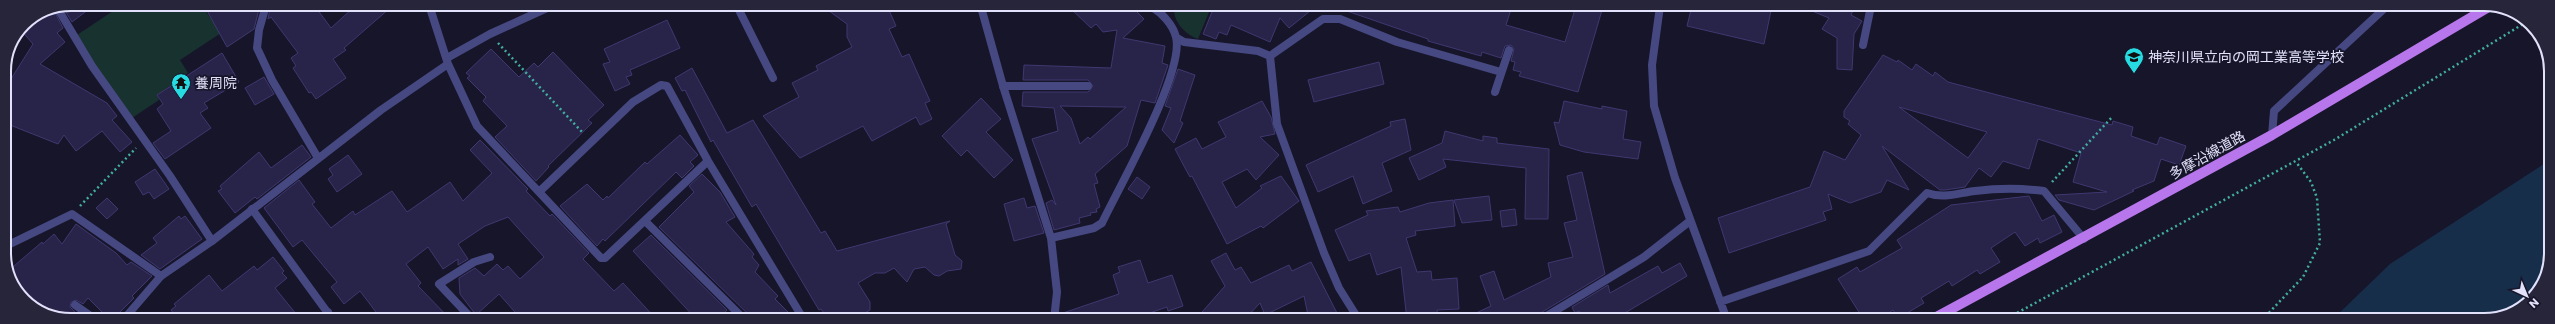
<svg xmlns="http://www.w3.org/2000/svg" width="2555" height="324" viewBox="0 0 2555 324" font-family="Poppins,'Noto Sans JP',sans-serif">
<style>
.green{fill:#183230}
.water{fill:#172e4b}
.building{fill:#282348;stroke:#3f3871;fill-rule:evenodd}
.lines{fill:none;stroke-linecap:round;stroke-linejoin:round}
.path{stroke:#41aea0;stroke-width:2.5;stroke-dasharray:2 3;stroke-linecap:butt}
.service{stroke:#464882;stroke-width:8}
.minor{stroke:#464882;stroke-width:8}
.primary{stroke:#b876ed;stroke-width:10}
.labels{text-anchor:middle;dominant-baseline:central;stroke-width:3.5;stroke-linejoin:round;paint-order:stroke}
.poi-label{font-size:14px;fill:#e2e1fb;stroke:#171529;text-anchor:start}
.street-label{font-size:14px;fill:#e2e1fb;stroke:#171529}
.rim{fill:none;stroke:#e2e1fb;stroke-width:2}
</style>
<rect width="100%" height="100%" fill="#171529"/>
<!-- green -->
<path class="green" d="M1174,7H1211L1198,39C1185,34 1173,22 1174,7Z
M116,9H204L221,33L180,60L188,73L157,95L159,100L129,120L74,37Z"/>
<!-- water -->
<path class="water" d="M2550,160V261L2528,303L2484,320H2332L2390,264Z"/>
<!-- building -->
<path class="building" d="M1512,6L1506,25L1565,42L1576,6H1589L1602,10L1578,92L1519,76L1521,72L1513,70L1515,62L1511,61L1514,49L1511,45L1505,46L1501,58L1482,52L1481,56L1428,41V39L1341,9V7Z
M1692,6H1772L1764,44L1687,26Z
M1800,6H1855L1851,15L1862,21L1854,34L1852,70L1837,69V38L1822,29L1829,18Z
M1069,7H1132L1144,19L1123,38L1165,46L1162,63L1168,65L1155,103L1141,100L1127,146L1095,174L1098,183L1094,184L1100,207L1096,209L1097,212L1090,213L1091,215L1079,218L1080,223L1054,230L1046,203L1052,200L1056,205L1032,139L1058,131L1054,108L1022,106L1023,92H1088L1093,86L1088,80H1023L1024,65L1111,68L1117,30L1103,32L1096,24L1091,28ZM1060,106L1117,107H1126L1090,139L1088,137L1080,144L1071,118Z
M1214,7H1315L1289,28L1280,18L1270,42L1231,25L1227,35L1219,32L1216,39L1203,34Z
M353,8H390L344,48L346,50L333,59L346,78L316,99L311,92L309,93L293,68L296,66L291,58L298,53L271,17L268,19L270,9H317L331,28Z
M825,8H888L896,26L889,29L902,57L909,54L930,101L925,103L932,119L920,125L916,117L872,141L863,126L800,158L763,116L799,97L792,83L818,70L816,66L852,47L847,37V24Z
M46,9H53L63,28L57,33L65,42L40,64L107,103L117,116L112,120L132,142L120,152L102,131L76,151L64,135L58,144L5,123L4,76L11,79L33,44L20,29L25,23Z
M64,9H89L72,22Z
M206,9H259L254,29L227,47Z
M667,20L680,48L630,70L632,75L626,77L630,84L615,91L603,64L610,62L604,49Z
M491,49L519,77L534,63L538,67L553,52L604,105L588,120L592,123L548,166L549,167L536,181L495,137L507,126L483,101L486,97L467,78L470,76L466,73Z
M222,53L239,82L204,103L208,108L200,113L211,128L165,159L153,143L171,131L157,109L163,104L157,95Z
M1883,55L1897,62L1898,60L1912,70L1916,64L1933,76L1935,72L1948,82L2112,125L2113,121L2133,127L2131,136L2157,145L2160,137L2186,146L2179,165L2161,159L2154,181L2132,190L2134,191L2094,210L2059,200L2055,195L2107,192L2073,182L2081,153L2038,139L2029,169L2003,161L1991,177L1979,168L1965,187L1945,190H1940L1882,146L1909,190L1887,180L1881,192L1850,203L1828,194L1832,209L1823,212L1826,220L1729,253L1718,218L1810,187L1824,151L1845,160L1861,135L1848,124L1850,121L1844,117V111ZM1899,107L1987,132L1968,158Z
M1379,62L1384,84L1314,102L1308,80Z
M692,68L727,133L753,120L821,233L825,231L837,251L950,221L946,224L955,255L962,261L961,269L947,271L939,276L934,275L925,267L914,269L907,282L894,268L885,273H875L858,283L870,302V310L853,320H829L821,309L819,310L756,204L752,207L713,140L711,142L685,90L682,91L675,78Z
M1178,69L1195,75L1180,121L1183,123L1174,143L1162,130L1171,108L1165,106Z
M264,77L274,94L255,105L245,88Z
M981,98L1001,119L986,132L1013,160L994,178L967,150L961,156L942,136Z
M1262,101L1271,117L1275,134L1260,137L1279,155L1256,180L1247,169L1222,182L1236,208L1262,188L1260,186L1281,176L1299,201L1263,228L1261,226L1227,244L1192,176L1190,177L1185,168L1175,149L1196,138L1202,149L1226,137L1218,122Z
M1564,101L1602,109V106L1627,111L1623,139L1641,142L1638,159L1584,152L1560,145L1554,122L1559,123Z
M1405,119L1411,150L1382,163L1392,191L1363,204L1353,176L1318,192L1306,165L1391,126L1390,122Z
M1445,131L1483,141V136L1497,138V143L1549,149L1548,219H1525L1526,168L1443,159L1446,167L1419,180L1409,158L1442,143Z
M680,135L698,155L690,162L694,166L682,178L676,172L605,241L603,239L597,246L560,206L587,184L603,200L607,196L608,198L645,162L647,164Z
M480,140L528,189L526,191L550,216L552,214L589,253L583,259L614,291L623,283L657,320H522L499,294L476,315L460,294L459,278L475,268L484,276L497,264L503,270L508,266L520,279L544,257L508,217L485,226L458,244L468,259L458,265V259L443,269L428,247L406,264L421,283L418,286L451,320H382L360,291L344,304L331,287L337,282L316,257L302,240L293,247L264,208L299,180L315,202L312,204L331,228L353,211L355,215L392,191L407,212L450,182L463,201L492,173L470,150Z
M302,145L311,157L257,199L255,197L235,213L218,191L222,189L220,186L259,152L271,168Z
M348,155L362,174L337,192L328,179L333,175L329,169Z
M155,169L169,189L154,199L149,192L143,195L135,182Z
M1582,172L1605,274L1529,320H1461L1491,306L1480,276L1494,271L1504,300L1551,277L1548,263L1573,257L1564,223L1577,220L1567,176Z
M702,174L720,192L735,217L726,222L754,254L752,257L759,265L755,272L778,296L775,299L788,312L780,320H754L659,227L694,192L689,186Z
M1137,177L1150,187L1142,199L1128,189Z
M1489,196L1492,220L1462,223L1454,200Z
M2029,196L2042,221L2054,215L2062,232L2040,243L2038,238L2025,246L2015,232L1991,248L2000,262L1980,274L1977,270L1952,286L1949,281L1921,298L1924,303L1902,316L1901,314L1897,316L1893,310L1878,320H1864L1838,279L1857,267L1860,272L1902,248L1897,240L1951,205Z
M107,198L118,209L107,219L96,208Z
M1024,198L1027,208L1035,206L1044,233L1014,241L1004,204Z
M1453,200L1455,226L1415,231L1416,235L1406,238L1417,272L1431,271L1432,280L1457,278L1459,309L1437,310L1438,320H1407L1401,267L1377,275L1370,253L1349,261L1335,230L1368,215L1366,211L1398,207L1400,212L1429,203Z
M1515,209L1517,225L1502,227L1500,211Z
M179,216L181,219L185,216L202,239L160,269L141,255L157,243L153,238Z
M76,224L116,253L127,265L131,262L152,276L132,296L134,298L118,314L116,312L109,319L88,298L83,304L76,300L71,302L70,307L75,312L68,319H63L29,304L7,272L42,242L43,244L54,234L62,244Z
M651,235L727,310L718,320H697L633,251Z
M1226,253L1235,270L1241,267L1251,283L1289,265L1292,271L1311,262L1339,317L1326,320H1309L1304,296L1265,315L1260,303L1244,320H1195L1225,286L1211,261Z
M273,257L284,271L282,273L287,278L275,288L301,320L178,319L171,310L176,306L174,304L209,275L222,291L254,266L257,270Z
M1140,260L1148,283L1172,275L1183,306L1168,311L1167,307L1129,320H1060V314L1119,294L1113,275L1120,272L1118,267Z
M1680,263L1687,276L1613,320H1585L1579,311L1575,313L1572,307L1608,285L1610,293L1658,266L1662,273Z"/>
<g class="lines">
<!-- path -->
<path class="path" d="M498,43L583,133
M2052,182L2113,116
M80,206L136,148
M2004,320L2334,140L2528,21
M2262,320L2303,277L2320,243L2317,198L2311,182L2296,162"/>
<!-- service -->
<path class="service" d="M738,8L773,78
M58,9L92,66L170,176L212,241
M1177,38L1184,42L1258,51L1270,56L1277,124L1324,253L1339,288L1359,320
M1270,56L1323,19H1340L1397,42L1501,72
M1003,86H1088
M1495,92L1509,50
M252,209L333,320
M6,246L72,214L161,276
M75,305L95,319
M318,320L328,312
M1172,320L1187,316
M1540,320L1644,257L1690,221"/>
<!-- minor -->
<path class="minor" d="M1660,6L1652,65L1654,106L1675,178L1727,320
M981,7L1003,86L1051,238L1057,292L1054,320
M430,8L448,64L477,126L601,258H605L708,161
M265,9L259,30L257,48L272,80L318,158
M1863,45L1871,6
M447,58L490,34L547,8
M2272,135L2274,111L2388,5
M539,192L633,102L661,85L667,86L708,161L804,320
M645,221L745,320
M1051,238L1094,228L1102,223C1119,187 1185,72 1176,37C1173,25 1162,13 1152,7
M1720,302L1869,251L1927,193C1944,199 1958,193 1975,191C1999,188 2021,188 2044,191L2084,239
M124,319L161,276L212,241L381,110L448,64
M473,320L439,284L474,262L490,257"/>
<!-- primary -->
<path class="primary" d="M1931,320L2272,135L2492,5"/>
</g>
<!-- icons -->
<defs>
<g id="school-pin" transform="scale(1)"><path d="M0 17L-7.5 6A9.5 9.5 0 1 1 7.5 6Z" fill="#26dce2" stroke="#171529"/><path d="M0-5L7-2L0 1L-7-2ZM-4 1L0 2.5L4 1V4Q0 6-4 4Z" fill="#111"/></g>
<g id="temple-pin" transform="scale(1)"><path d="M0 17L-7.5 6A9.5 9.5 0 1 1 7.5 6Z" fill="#26dce2" stroke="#171529"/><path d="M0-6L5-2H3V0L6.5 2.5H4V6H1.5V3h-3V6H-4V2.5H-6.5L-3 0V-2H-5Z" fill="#111"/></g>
</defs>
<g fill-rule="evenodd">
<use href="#school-pin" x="2134" y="57"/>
<use href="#temple-pin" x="181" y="83"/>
</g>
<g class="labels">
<!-- poi labels -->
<g class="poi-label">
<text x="2148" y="57">神奈川県立向の岡工業高等学校</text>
<text x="195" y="83">養周院</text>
</g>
<!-- street labels -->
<g class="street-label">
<text transform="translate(2207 155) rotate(-29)">多摩沿線道路</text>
</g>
</g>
<!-- crop -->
<path d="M0 0H2555V324H0ZM71 11H2484A60 60 0 0 1 2544 71V253A60 60 0 0 1 2484 313H71A60 60 0 0 1 11 253V71A60 60 0 0 1 71 11Z" fill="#27253a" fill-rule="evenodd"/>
<path class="rim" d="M71 11H2484A60 60 0 0 1 2544 71V253A60 60 0 0 1 2484 313H71A60 60 0 0 1 11 253V71A60 60 0 0 1 71 11Z"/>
<!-- north arrow -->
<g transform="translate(2527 296) rotate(136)" stroke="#171529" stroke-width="3" paint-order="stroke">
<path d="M0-3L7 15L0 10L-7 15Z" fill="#e2e1fb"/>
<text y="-6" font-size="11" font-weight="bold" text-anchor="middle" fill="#e2e1fb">N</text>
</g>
</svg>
